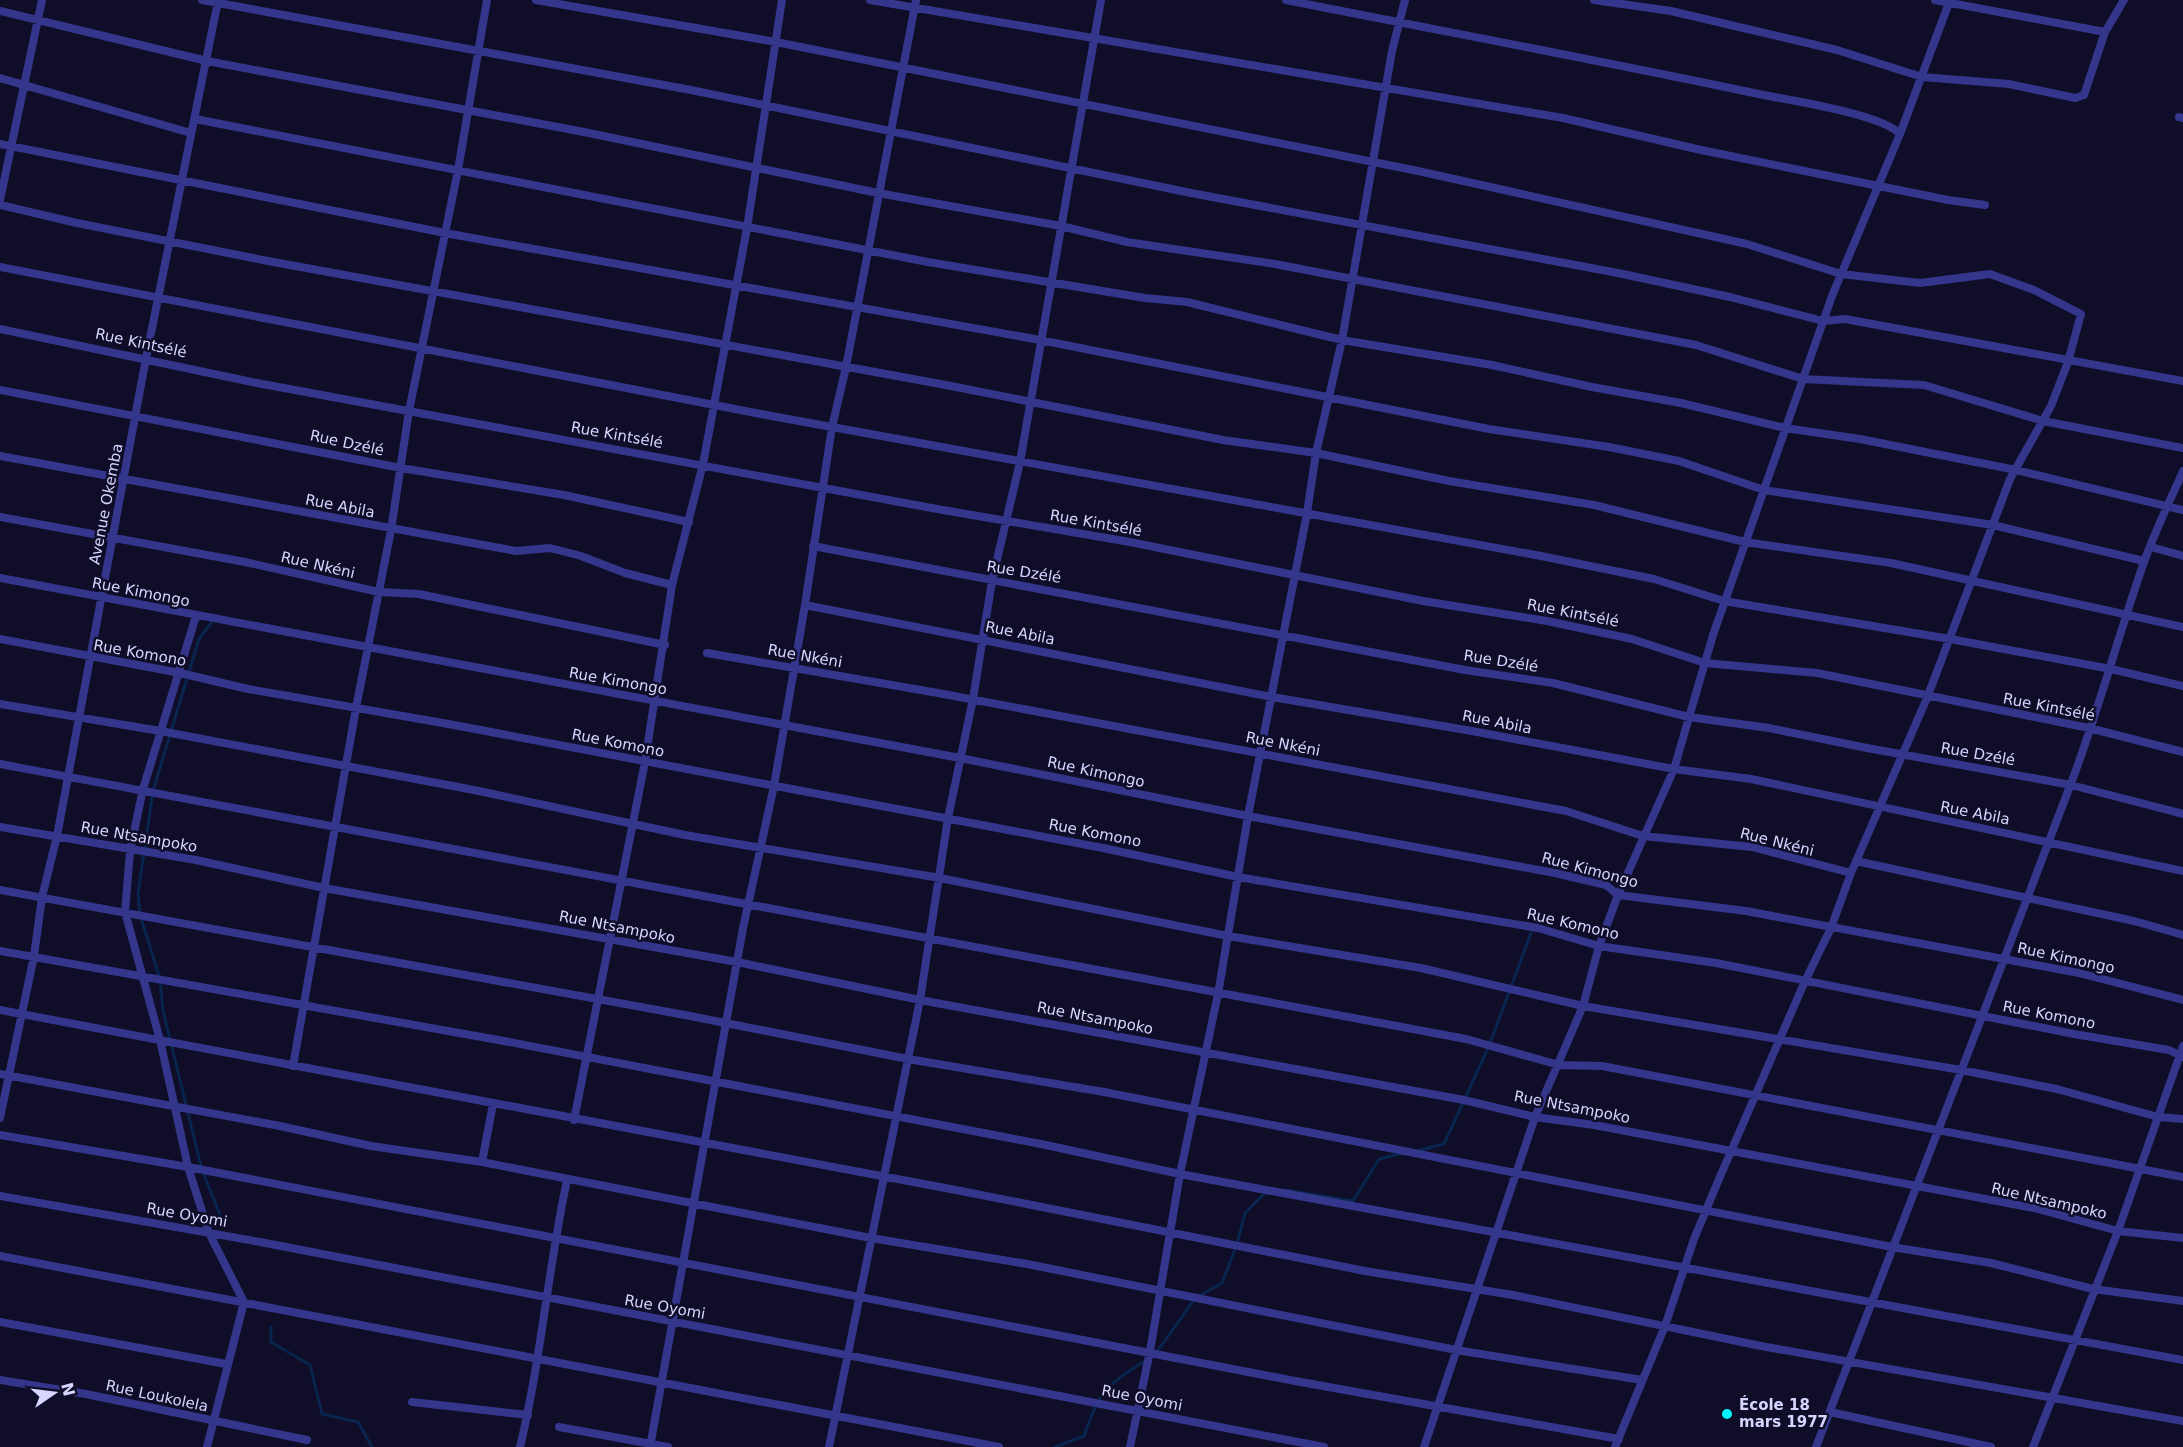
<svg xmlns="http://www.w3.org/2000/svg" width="2183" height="1447" viewBox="0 0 2183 1447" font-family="'DejaVu Sans',sans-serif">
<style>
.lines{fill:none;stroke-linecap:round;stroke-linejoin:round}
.stream{stroke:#07254d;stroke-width:3}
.street{stroke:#34368c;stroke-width:8}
.poi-dot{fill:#01f4ff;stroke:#100d28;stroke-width:2}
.labels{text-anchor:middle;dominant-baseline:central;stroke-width:5;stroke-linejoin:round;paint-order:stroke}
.street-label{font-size:15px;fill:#d7d5ff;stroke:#100d28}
.poi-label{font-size:15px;font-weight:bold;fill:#d7d5ff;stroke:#100d28;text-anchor:start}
</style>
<rect width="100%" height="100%" fill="#100d28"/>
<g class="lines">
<!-- stream -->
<path class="stream" d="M211,623L199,639L153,791L138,894L140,915L160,979L163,1011L202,1170L222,1220
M1417,1151L1444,1144L1489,1046L1531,933
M1286,1190L1353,1201L1379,1159L1404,1153
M1199,1296L1222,1283L1237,1244L1245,1213L1267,1191
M271,1327V1342L310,1365L322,1414L358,1422L372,1447
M1156,1353L1194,1300
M1055,1447L1084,1436C1101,1388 1104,1388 1146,1360"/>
<!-- street -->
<path class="street" d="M202,0L691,90L1191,193L1618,273L1730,297L1823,321L1845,319L2183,381
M536,0L776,42L1418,171L1747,244L1841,274L1920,283L1990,274L2034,290L2081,314L2068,362L2051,406L2010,479L1927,698L1851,873L1831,928L1805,981L1719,1179L1694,1239L1665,1326L1615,1447
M870,0L1563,118L1701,150L1948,200L1985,205
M1286,0C1442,31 1598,60 1754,93C1785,100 1881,113 1900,134
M1594,0L1671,11L1837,50L1922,77L2009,84L2075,98L2084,95L2105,32L2124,0
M1935,0L2105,32
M0,11L207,61L584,132L878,193L1061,226L1127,242L1275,264L1696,345L1803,379L1924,385L2043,421L2183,448
M0,78L191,133
M2179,117L2183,118
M195,119L928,262L1145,298L1187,302L1342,340L1492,365L1592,387L1681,403L1785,428L1860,439L2016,470L2183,510
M0,144L445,233L1040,340L1489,429L1609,447L1679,461L1764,490L1993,525L2144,561
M0,200L42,0
M0,205L77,223L268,261L946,385L1223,440L1316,453L1449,481L1594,505L1745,542L1891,563L2183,627
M0,267L766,415L1541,556L1654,579L1724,601L1950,639L2111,669L2183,686
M0,329L257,383L937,509L1130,542L1423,601L1547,621L1632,639L1705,663L1817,673L2089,728L2183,752
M0,390L401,468L564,495L689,522
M0,456L516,551L550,548L581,556L625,573L672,585
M0,517L245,562L379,592L419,594L665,645
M813,546L1465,670L1553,683L1689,717L1769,728L1867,748L2071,785L2183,814
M2151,547L2183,556
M0,578L960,758L1248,816L1555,873L1606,885L1618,895L1746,911L2079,973L2183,1000
M805,605L1272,697L1472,731L1674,769L1751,779L2183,871
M196,616L143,789L130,851L125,912L160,1040L188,1167L209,1233L244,1302L207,1447
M0,639L180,673L248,689L454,725L1103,848L1238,877L1538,928L1599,946L1716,963L2074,1034L2169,1050L2183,1057
M707,653L938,693L1566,811L1643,836L1752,847L1851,873
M0,704L160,731L474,790L685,835L940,878L1228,936L1421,968L1583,1006L1961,1070L2057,1089L2158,1117L2183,1119
M0,764C488,858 977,948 1466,1039L1559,1065L1602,1066L2183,1177
M0,827L196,860L324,888L737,962L920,1000L1464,1100L1535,1117L1594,1125L2034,1208L2118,1231L2183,1238
M1856,861L2134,921L2183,935
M0,890L685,1015L908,1059L1104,1092L1892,1247L1991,1263L2093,1289L2183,1301
M0,951L504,1041L1041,1144L1180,1174L2183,1360
M0,1010L961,1191L1365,1271L1513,1295L1761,1346L2183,1421
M293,1066L356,708L391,530L409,411L458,170L487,0
M0,1074L280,1126L371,1146L482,1162L871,1238L1027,1264L1456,1350L1642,1380
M0,1118L34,956L42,897L57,836L146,358L218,1
M574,1120L645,762L672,585L703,464L747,228L782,0
M0,1135L188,1167L1295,1381L1619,1439
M482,1162L493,1104
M0,1196L260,1242L1324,1447
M0,1256L999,1447
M0,1322L226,1364
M0,1380L86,1394L307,1440
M412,1402L528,1415
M1830,1412L1991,1447
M559,1427L668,1447
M520,1447C541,1360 548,1268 567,1180
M650,1447L743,928L774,786L805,605L832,427L846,367L916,0
M829,1447L920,1000L948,818L973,699L992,581L1020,462L1101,0
M1130,1447L1150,1351L1180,1174L1218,994L1248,816L1307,513L1316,453L1342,340L1392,51L1405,0
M1424,1447L1535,1117L1583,1006L1599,946L1618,895L1674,769L1713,635L1832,296L1900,134L1950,0
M1816,1447C1900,1226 1987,1007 2070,786C2098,713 2118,636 2144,562C2155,531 2170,501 2183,471
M2033,1447L2118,1231L2183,1046"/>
</g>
<!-- markers -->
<circle class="poi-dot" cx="1727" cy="1414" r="6"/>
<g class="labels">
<!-- street labels -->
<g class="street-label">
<text transform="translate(141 343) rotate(12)">Rue Kintsélé</text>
<text transform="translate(617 435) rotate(10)">Rue Kintsélé</text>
<text transform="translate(347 443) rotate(12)">Rue Dzélé</text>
<text transform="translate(106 504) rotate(-79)">Avenue Okemba</text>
<text transform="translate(340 506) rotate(11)">Rue Abila</text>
<text transform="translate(1096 523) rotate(10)">Rue Kintsélé</text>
<text transform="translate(318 565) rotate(13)">Rue Nkéni</text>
<text transform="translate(1024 572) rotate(9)">Rue Dzélé</text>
<text transform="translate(141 592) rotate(11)">Rue Kimongo</text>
<text transform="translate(1573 613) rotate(11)">Rue Kintsélé</text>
<text transform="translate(1020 633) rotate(11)">Rue Abila</text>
<text transform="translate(140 653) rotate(10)">Rue Komono</text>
<text transform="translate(805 656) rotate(10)">Rue Nkéni</text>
<text transform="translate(1501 661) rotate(9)">Rue Dzélé</text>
<text transform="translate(618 681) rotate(10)">Rue Kimongo</text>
<text transform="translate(2049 707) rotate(11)">Rue Kintsélé</text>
<text transform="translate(1497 722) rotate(11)">Rue Abila</text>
<text transform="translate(618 743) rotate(11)">Rue Komono</text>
<text transform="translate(1283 744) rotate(11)">Rue Nkéni</text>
<text transform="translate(1978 754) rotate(10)">Rue Dzélé</text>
<text transform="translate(1096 772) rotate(12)">Rue Kimongo</text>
<text transform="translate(1975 813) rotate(11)">Rue Abila</text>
<text transform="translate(1095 833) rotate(11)">Rue Komono</text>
<text transform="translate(139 837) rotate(10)">Rue Ntsampoko</text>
<text transform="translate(1777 842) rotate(14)">Rue Nkéni</text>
<text transform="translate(1590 870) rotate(15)">Rue Kimongo</text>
<text transform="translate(1573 924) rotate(13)">Rue Komono</text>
<text transform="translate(617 927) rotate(11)">Rue Ntsampoko</text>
<text transform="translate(2066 958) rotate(12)">Rue Kimongo</text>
<text transform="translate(2049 1015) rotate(11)">Rue Komono</text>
<text transform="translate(1095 1018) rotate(11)">Rue Ntsampoko</text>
<text transform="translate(1572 1107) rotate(11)">Rue Ntsampoko</text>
<text transform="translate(2049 1201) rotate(13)">Rue Ntsampoko</text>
<text transform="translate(187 1215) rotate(10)">Rue Oyomi</text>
<text transform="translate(665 1307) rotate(10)">Rue Oyomi</text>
<text transform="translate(157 1396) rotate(12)">Rue Loukolela</text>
<text transform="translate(1142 1398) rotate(11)">Rue Oyomi</text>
</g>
<!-- poi labels -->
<g class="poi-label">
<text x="1739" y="1405">École 18<tspan x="1739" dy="17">mars 1977</tspan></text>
</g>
</g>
<!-- north arrow -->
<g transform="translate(54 1393) rotate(76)" stroke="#100d28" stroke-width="4.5" paint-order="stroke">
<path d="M0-4.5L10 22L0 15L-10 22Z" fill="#d7d5ff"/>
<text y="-9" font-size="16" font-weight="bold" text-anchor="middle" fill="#d7d5ff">N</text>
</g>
</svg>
